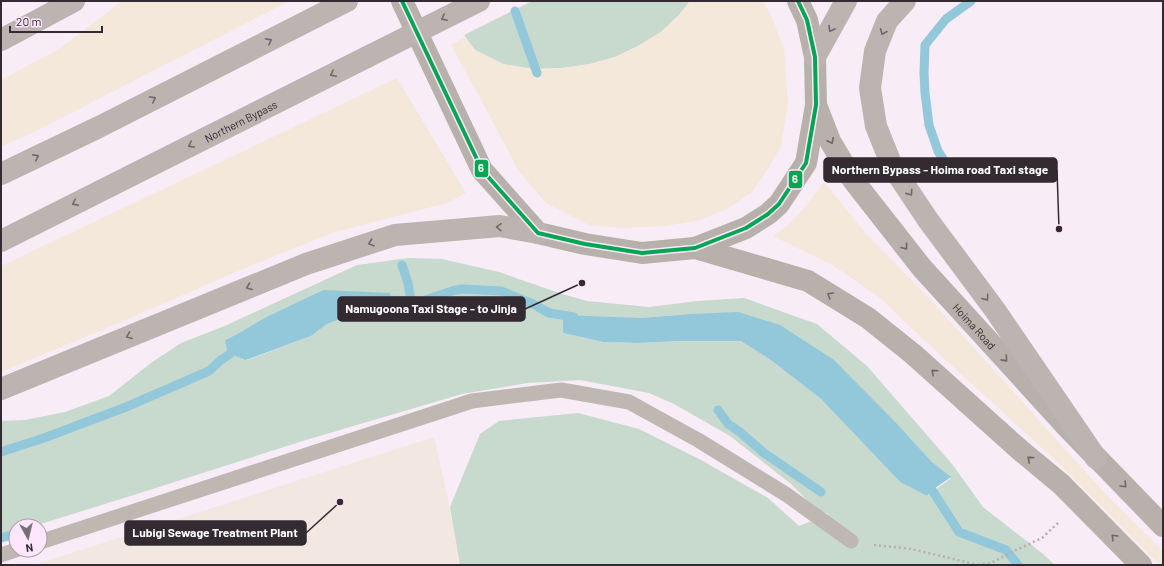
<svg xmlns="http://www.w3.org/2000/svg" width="1164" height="566" viewBox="0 0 1164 566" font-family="Barlow,sans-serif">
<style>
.industrial{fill:#f2e8e1}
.green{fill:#c8d9cd;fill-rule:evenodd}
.sand{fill:#f3e8d9}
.water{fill:#93c7da}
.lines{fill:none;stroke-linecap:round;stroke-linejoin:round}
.stream{stroke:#93c7da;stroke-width:9}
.path{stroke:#b6afae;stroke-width:2.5;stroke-dasharray:2 3;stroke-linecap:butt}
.lane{stroke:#bfb7b2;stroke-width:15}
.primary{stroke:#b8b0ab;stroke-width:22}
.highway{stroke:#bdb3b0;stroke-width:22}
.highway-bridge{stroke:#bdb3b0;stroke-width:22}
.bus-1-casing{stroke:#fee6fc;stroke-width:7}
.bus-1{stroke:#00a651;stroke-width:4}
.oneway{stroke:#71686b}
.oneway2{stroke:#6f6668}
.labels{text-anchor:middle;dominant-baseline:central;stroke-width:3;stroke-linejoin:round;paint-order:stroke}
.street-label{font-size:11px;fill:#332a32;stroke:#fee6fc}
.leader{fill:none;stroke:#332a32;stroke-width:1.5}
.callout-dot{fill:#332a32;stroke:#fee6fc;stroke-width:1.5}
.callout{fill:#332a32;stroke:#332a32;stroke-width:1.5}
.callout-label{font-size:12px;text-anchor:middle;font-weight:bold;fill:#fff}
.line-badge{stroke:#fee6fc;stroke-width:1.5}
.badge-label{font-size:11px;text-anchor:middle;font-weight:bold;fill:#fff}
</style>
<rect width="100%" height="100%" fill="#f8ecf7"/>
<!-- industrial -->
<path class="industrial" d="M434,437L448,498L460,565H34Z"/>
<!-- green -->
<path class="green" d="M532,1H690L679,15L661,32L638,46L615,57L590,64L562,68L532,69L503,64L475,50L464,35Z
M408,258L442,259L499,272L562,294L587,301L649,307L698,301L744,298L817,324L867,366L952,464L983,507L1043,554L1055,565H460L450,507L480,434L499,421L578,413L639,429L701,460L768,498L799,526L829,514L819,512L791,484L730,436L674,404L649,393L580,380L528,383L462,394L306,440L137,494L34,526H16V533L1,538V421L25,420L65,412L109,396L151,363L181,343L227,325L357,265ZM323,290L386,302L364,308L344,318L327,324L311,336L247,360L235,356L221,359L227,350L226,339L239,333L266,317ZM690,314L899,426L932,462L951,478L927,496L900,482L821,399L772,361L741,341H679L638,343L603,342L563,333L640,318Z"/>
<!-- sand -->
<path class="sand" d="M122,1H289L40,129L1,147V80L59,49Z
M690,1H763L771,16L784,49L788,102L781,146L769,167L753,191L731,207L701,220L665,226L621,228L589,225L546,203L518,170L493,122L451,45L465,37L475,50L503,64L532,69L562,68L590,64L615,57L638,46L661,32L679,15Z
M397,78L466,193L447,203L335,232L245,268L100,331L1,372V266Z
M824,182L867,235L929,298L1098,486L1163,552V565H1160L1054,459L937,352L880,298L834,266L773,236C795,222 809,202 824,182Z"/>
<!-- water -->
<path class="water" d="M323,290L390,293L391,300L364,308L344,318L327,324L311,336L246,360L235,356L221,360L227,350L225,340L239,333L266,317Z
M738,312L780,325L834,360L899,426L932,462L951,477L932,490L927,496L900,482L821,399L772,361L741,341H679L638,343L603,342L563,333V315L640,318L690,314Z"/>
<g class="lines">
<!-- stream -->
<path class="stream" d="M515,11L537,73
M948,167L938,151L929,125L925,93L924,73L925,45L946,19L971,1
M402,265L408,283L411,300
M380,300L422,301L452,291L462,289L501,291L533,304L549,313L574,317
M718,410L728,424L740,432L764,453L821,492
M1,452L44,438L126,407L209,371L221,360L230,354
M925,481L932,490L959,532L1006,550L1018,565
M1,538L8,536"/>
<!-- path -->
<path class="path" d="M874,545L912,549L978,565
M978,565L991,563L1014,551L1042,538L1060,521"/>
<!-- lane -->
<path class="lane" d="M40,542L472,401L561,390L629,402L698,440L787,495L851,541
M1,555L16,550"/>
<!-- primary -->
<g class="primary">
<path d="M402,1L482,170L538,233L585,244L642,253L695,248L746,228L768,214L779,204L806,163L816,105L815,57L807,20L798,1"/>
<path id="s1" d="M816,105L830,141L853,180L922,268L1067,427L1163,526"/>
<path d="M695,248L808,281L868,318L913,354L1020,450L1061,484L1141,565"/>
</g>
<!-- highway -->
<g class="highway">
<path d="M905,1L887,21L875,51L870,88L876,126L892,166L928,220L995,310L1096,458"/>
<path d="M1,40L74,1"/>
<path d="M815,57L846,1"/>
<path d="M1,174L99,127L347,1"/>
<path id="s2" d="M1,241L367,57"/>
<path d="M1,389L306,264L395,235L500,226L538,233"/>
</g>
<!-- highway-bridge -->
<path class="highway-bridge" d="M367,57L479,1"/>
<!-- bus-1 casing -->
<g class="bus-1-casing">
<path id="bus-1" d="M402,1L482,170L538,233L585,244L642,253L695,248L746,228L768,214L779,204L806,163L816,105L815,57L807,20L798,1"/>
</g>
<!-- bus-1 -->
<use href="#bus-1" class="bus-1"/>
</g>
<!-- one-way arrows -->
<defs><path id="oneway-chevron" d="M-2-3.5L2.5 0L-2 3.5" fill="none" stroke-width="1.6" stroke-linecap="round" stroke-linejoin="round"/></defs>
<g class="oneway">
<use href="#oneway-chevron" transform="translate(444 18) rotate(153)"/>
<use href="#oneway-chevron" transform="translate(831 29) rotate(119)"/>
<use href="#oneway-chevron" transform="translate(883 32) rotate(113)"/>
<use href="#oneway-chevron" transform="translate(269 41) rotate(-27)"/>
<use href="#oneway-chevron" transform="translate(333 74) rotate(153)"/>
<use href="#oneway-chevron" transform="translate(153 99) rotate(-27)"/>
<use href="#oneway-chevron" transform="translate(191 145) rotate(153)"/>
<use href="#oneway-chevron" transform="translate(36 157) rotate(-26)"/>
<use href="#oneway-chevron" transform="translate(910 193) rotate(55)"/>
<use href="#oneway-chevron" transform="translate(75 203) rotate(153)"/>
<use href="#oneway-chevron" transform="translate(499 227) rotate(-177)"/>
<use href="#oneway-chevron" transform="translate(371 243) rotate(162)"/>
<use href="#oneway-chevron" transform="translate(249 287) rotate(158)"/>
<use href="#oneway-chevron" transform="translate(986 298) rotate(54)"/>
<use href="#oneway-chevron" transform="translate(129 336) rotate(158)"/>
</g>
<g class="oneway2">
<use href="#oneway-chevron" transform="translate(831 141) rotate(64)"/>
<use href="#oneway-chevron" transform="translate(905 247) rotate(52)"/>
<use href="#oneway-chevron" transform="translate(830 295) rotate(-149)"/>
<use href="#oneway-chevron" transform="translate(1005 359) rotate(48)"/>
<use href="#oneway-chevron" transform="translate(934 372) rotate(-138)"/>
<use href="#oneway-chevron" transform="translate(1030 459) rotate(-140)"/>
<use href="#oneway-chevron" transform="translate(1124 485) rotate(46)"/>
<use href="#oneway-chevron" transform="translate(1114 537) rotate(-135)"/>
</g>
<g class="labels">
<!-- street labels -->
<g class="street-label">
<text stroke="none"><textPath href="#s2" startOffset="268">Northern Bypass</textPath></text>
<text stroke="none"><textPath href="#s1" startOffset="274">Hoima Road</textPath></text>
</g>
</g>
<!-- callouts -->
<path class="leader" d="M1059 229L1057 170M582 283L525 309M340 502L306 533"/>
<g class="callout-dot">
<circle cx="1059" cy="229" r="4"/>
<circle cx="582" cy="283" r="4"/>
<circle cx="340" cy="502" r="4"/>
</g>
<g class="callout">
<rect x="824" y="158" width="233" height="24" rx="4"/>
<rect x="338" y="297" width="187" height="24" rx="4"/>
<rect x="125" y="521" width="181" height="24" rx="4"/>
</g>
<g class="callout-label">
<text x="940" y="174">Northern Bypass - Hoima road Taxi stage</text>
<text x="431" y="313">Namugoona Taxi Stage - to Jinja</text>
<text x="215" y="537">Lubigi Sewage Treatment Plant</text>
</g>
<g class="line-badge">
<rect x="474" y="159" width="15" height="19" rx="4" fill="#00a651"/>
<rect x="788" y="170" width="15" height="19" rx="4" fill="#00a651"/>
</g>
<g class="badge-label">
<text x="481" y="172">6</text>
<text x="795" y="183">6</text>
</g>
<!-- border -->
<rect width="1164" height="566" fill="none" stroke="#332a32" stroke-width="4"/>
<!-- north arrow -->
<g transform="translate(28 538) rotate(172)"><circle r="19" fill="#fee6fc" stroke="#ad9bab"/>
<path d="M0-3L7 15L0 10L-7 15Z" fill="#786e77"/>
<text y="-6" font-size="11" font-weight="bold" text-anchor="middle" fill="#332a32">N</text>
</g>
<!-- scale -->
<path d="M10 26v6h92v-6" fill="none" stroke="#332a32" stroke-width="2"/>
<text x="16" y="26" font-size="12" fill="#332a32" stroke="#fee6fc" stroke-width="3" paint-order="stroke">20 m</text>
</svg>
